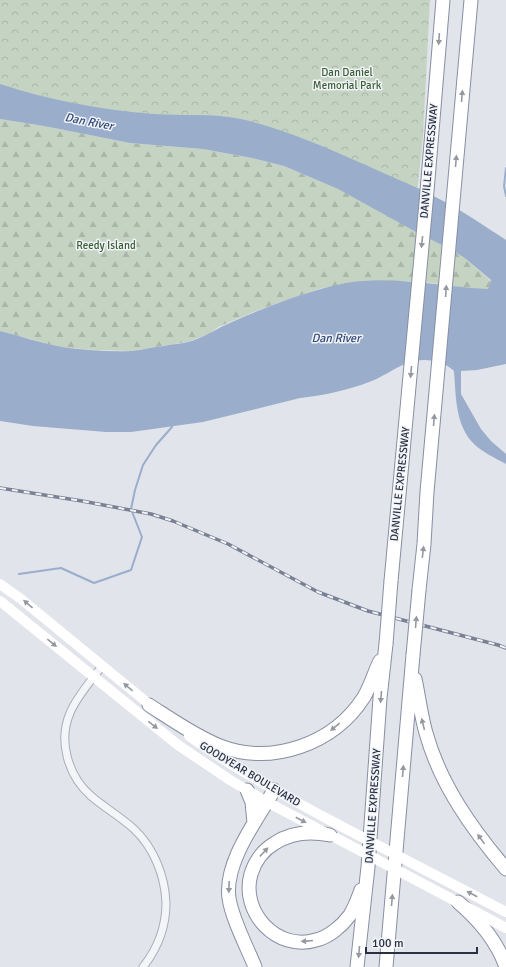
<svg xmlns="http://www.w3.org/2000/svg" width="506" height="967" viewBox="0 0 506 967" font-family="Signika,sans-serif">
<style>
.forest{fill:url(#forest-firs)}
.park{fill:url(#park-crowns)}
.water{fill:#9aaecc}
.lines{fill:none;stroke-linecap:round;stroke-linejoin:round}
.stream{stroke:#9aaecc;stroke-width:2}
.street-casing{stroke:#aaaeb8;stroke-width:9}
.highway-casing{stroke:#888fa2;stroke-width:15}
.street{stroke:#f4f5f8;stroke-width:7}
.secondary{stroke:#fff;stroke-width:10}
.highway{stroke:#fff;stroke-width:13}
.rail-casing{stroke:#7a8195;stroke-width:3.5}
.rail{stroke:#f1f3f7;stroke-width:2;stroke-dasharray:6;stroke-linecap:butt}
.highway-bridge-casing{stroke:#888fa2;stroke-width:15;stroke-linecap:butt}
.secondary-bridge{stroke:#fff;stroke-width:10}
.highway-bridge{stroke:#fff;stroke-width:13}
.oneway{fill:#9498a1}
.labels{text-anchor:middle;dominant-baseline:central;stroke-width:3;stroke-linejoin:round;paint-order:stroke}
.park-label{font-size:11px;fill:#395f35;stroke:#f1f3f7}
.street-label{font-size:11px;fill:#283043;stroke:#f1f3f7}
.water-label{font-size:12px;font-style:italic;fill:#314a79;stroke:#f1f3f7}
</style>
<defs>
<pattern id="forest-firs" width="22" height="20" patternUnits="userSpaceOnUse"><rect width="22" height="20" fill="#c5d4c2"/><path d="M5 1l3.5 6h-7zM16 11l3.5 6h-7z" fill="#a9b6a8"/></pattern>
<pattern id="park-crowns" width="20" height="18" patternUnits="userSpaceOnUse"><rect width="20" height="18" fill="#c5d4c2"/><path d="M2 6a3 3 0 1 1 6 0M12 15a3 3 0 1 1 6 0" fill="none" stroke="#a9b6a8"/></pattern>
</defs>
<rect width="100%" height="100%" fill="#e1e4ea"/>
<!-- forest -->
<path class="forest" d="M0,119L44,126L130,143L203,149L252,158L284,166L338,189L454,251L466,259L491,281L488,290L462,288L432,283L409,281H377L322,288L261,309L218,327L209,334L187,342L131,351L95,350L60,347L0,331Z"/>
<!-- park -->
<path class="park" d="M0,0H430L423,135L417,195L102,111L0,91Z"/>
<!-- water -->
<path class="water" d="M0,84C49,100 102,110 154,114C182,116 213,113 241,119C285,129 327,148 368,166C394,178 420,188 445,202C466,213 486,227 506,240V364L477,370L461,371V394L481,429L491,441L506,454V464C497,459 482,452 474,444C455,425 456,396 454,371C442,359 421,357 405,364C393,369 381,378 369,382C349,390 321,396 300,398L203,422L131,432H106L33,426L0,421V331C20,336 41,343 62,347C84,350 108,352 131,351C142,350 153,347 164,346C172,344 180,344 188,342C204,338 217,328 232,322C268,306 307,291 346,283C393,275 441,287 488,289L491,280L466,259L454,251L418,233L338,189L284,166L252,158L203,149L130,143L44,126L0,119Z"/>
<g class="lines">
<!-- stream -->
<path class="stream" d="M506,168L504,186L506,196
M19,574L61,568L94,583L131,570L142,537L131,509L135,490L143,465L156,445L172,427L171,425"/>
<!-- street casing -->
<g class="street-casing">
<path id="street" d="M102,666C91,681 77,696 70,713C58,741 68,776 91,796C105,808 121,817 134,829C154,848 165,876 166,903C166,927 158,948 143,967"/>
</g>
<!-- highway casing -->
<g class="highway-casing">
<path id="highway" d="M391,581L426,203L443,0
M419,590L424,544L427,492L471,0
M415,679C419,697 421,716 426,733C440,784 472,829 506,869
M149,705C171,719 195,736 220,746C272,766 334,744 364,697C371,685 374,673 380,661
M247,790L252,802L254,823
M330,835C311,831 292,832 275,843C263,850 255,861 251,874C240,912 277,952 316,940C329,937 342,926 350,915C355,907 358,898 361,890
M458,902C479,920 497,941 506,967
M255,967C247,947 232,919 229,898C224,862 257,820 274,790
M357,967L368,867L380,698L386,644
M386,967L413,655"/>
</g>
<!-- street -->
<use href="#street" class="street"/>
<!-- secondary -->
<path class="secondary" d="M0,584L21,599L155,709
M0,601L178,745L230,780L267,802L326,833
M189,736C236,770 287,797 337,824
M429,872L506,912
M429,887L506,928"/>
<!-- highway -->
<use href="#highway" class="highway"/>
<!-- rail casing -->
<g class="rail-casing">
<path id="rail" d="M0,488L82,501L151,514L173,521L228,544L318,592L368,611L498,645L506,648"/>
</g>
<!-- rail -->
<use href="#rail" class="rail"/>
<!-- highway-bridge casing -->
<g class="highway-bridge-casing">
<path id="highway-bridge" d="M386,644L391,581
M413,655L419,590"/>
</g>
<!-- secondary-bridge -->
<path class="secondary-bridge" d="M337,824L429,872
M336,838L429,887"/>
<!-- highway-bridge -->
<use href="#highway-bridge" class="highway-bridge"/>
</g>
<!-- one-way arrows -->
<defs><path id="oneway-solid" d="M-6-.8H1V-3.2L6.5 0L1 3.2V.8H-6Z"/></defs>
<g class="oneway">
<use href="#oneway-solid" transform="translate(439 39) rotate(94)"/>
<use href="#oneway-solid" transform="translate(462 96) rotate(-85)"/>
<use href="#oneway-solid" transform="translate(456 161) rotate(-85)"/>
<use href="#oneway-solid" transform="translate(422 242) rotate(96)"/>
<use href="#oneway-solid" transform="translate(446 291) rotate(-86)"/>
<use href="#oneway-solid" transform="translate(411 372) rotate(95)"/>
<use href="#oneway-solid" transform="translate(434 420) rotate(-85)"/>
<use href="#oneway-solid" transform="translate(423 552) rotate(-83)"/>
<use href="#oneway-solid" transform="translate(28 604) rotate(-140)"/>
<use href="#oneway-solid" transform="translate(416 622) rotate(-85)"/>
<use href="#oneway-solid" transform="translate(52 643) rotate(39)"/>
<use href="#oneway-solid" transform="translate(128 687) rotate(-140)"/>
<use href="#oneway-solid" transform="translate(381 697) rotate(95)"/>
<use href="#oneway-solid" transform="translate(423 724) rotate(-104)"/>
<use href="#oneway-solid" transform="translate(153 725) rotate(38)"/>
<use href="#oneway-solid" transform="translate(335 727) rotate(141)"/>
<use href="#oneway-solid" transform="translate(403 771) rotate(-85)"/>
<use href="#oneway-solid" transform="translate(301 820) rotate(28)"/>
<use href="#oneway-solid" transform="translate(481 839) rotate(-126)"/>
<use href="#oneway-solid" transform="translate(264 852) rotate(-47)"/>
<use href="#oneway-solid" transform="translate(229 887) rotate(92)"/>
<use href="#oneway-solid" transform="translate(472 894) rotate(-152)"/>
<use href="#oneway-solid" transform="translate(392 900) rotate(-85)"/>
<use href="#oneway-solid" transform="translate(307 941) rotate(175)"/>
<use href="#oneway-solid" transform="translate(359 952) rotate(95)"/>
</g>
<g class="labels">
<!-- park labels -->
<g class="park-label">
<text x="347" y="72">Dan Daniel<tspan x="347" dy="13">Memorial Park</tspan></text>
<text x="106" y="245">Reedy Island</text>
</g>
<!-- street labels -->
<g class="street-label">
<text transform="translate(429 161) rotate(-85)">DANVILLE EXPRESSWAY</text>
<text transform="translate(400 484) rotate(-84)">DANVILLE EXPRESSWAY</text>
<text transform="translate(250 774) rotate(31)">GOODYEAR BOULEVARD</text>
<text transform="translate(373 806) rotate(-86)">DANVILLE EXPRESSWAY</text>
</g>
<!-- water labels -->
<g class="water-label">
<text transform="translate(89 122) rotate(11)">Dan River</text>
<text x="336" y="338">Dan River</text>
</g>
</g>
<!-- scale -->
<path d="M366 947v6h111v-6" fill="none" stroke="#283043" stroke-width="2"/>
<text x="372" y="947" font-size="12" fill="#283043" stroke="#f1f3f7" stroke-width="3" paint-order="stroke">100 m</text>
</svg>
